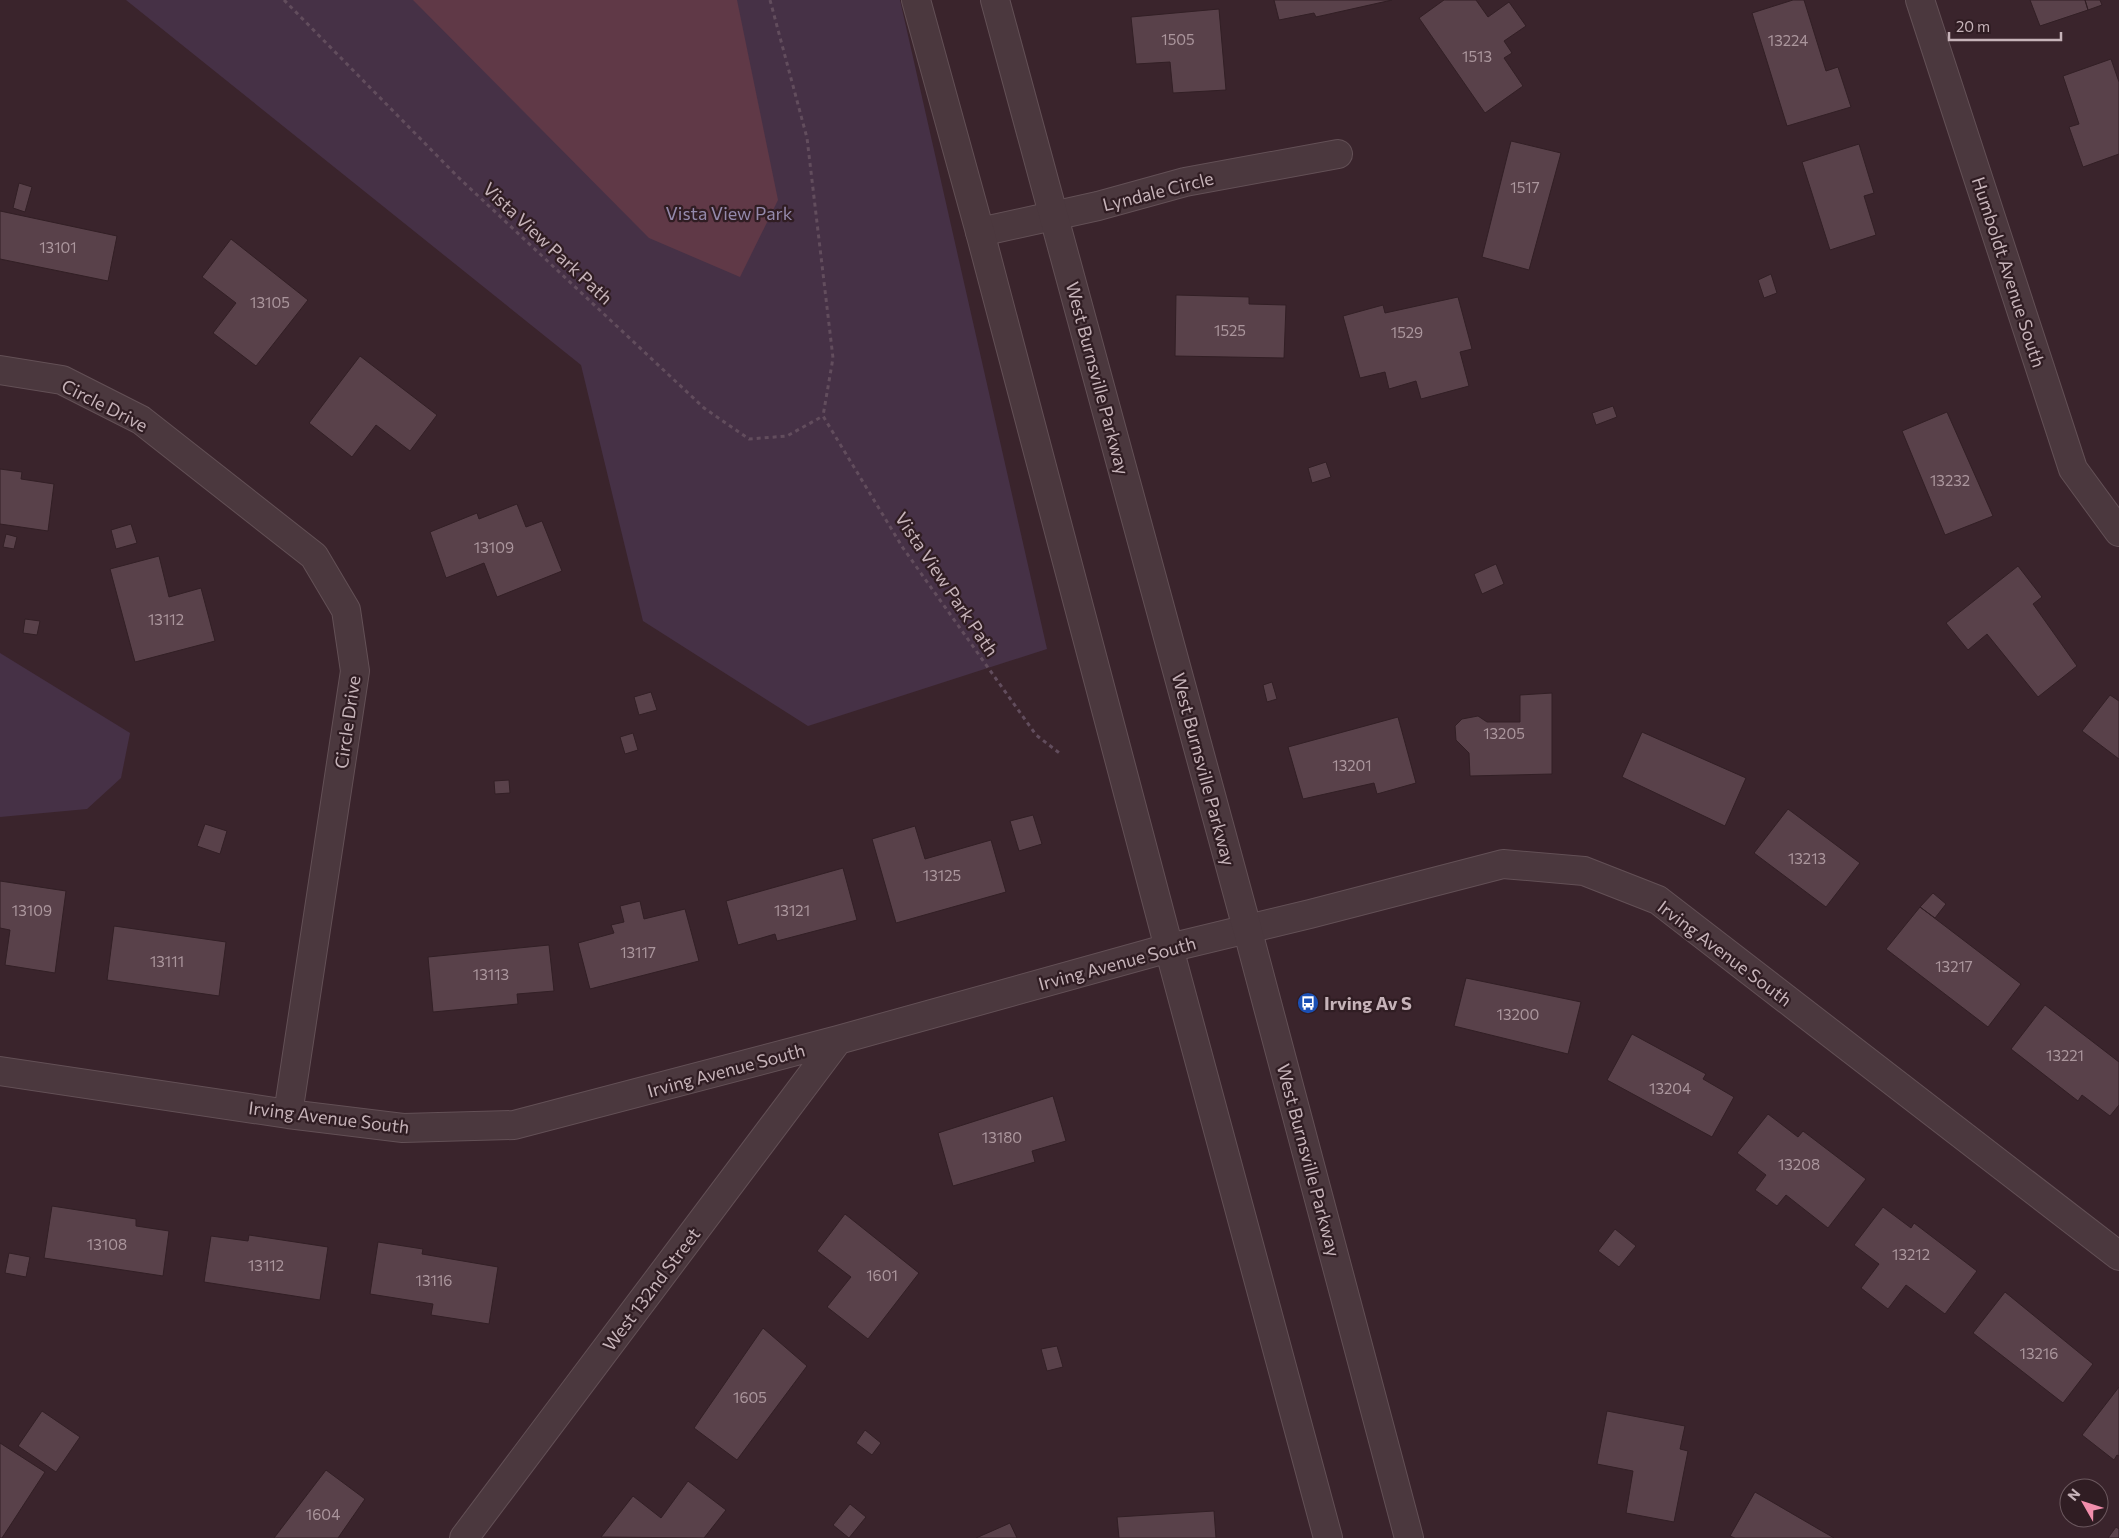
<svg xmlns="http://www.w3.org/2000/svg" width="2119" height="1538" viewBox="0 0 2119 1538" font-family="Commissioner,sans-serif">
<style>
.green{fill:#463146}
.water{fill:#603947}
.building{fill:#59414a;stroke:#321f25}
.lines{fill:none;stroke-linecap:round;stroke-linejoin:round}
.minor-casing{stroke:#635056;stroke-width:30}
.tertiary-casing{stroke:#635056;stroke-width:30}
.path{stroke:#624d5d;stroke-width:3;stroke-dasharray:4 4;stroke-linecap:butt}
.minor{stroke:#4b383e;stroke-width:28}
.tertiary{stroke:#4b383e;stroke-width:28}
.labels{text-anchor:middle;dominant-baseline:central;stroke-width:4.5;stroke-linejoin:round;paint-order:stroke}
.number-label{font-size:15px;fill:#ab969d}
.street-label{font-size:18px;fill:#c6b3b9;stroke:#301d23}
.park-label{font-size:18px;fill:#9489ab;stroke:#301d23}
.poi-label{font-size:18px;font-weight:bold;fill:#c6b3b9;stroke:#301d23;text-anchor:start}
</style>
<rect width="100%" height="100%" fill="#3a242c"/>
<!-- green -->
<path class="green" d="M126,0H900L1047,649L808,726L643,621L581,365Z
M0,653L130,733L121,778L87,809L0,817Z"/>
<!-- water -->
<path class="water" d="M413,0H737L778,200L740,277L649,238Z"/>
<!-- building -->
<path class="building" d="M1274,0H1392L1316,17L1314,13L1279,20Z
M1444,0H1476L1488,17L1509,2L1526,26L1504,41L1512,53L1504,58L1523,86L1485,113L1419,18Z
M1793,0H1804L1826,71L1838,67L1851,107L1787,126L1752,13Z
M2030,0H2085L2088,10L2040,26Z
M2085,0H2100L2102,5L2088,10Z
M1219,9L1226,90L1173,93L1170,62L1136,64L1131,17Z
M2111,59L2119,82V154L2083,167L2069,127L2079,124L2063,76Z
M1511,141L1561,153L1529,270L1482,257Z
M1859,144L1874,193L1864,196L1876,235L1830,250L1802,162Z
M19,183L32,187L25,212L13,208Z
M0,211L117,236L108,281L0,259Z
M231,239L308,300L256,366L213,333L236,303L202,277Z
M1771,274L1777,293L1764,298L1758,280Z
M1176,295L1249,297V304L1286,305L1284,358L1175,356Z
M1458,297L1472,349L1460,352L1469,386L1421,399L1416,381L1389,389L1385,372L1360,378L1343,316L1383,305L1385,313Z
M360,356L437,415L410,451L376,425L352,457L309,423Z
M1613,406L1617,417L1596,425L1592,413Z
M1947,412L1993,516L1945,535L1902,431Z
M1326,462L1331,477L1312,483L1308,468Z
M0,469L22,472L21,479L54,484L48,531L0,524Z
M517,504L526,527L542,521L562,571L497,597L484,563L446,578L430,532L477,513L479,519Z
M131,524L137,543L116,549L111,530Z
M6,534L17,537L14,549L3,547Z
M159,556L169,597L201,588L215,641L135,662L110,569Z
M1496,564L1504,584L1482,594L1474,574Z
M2018,566L2042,597L2033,604L2077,666L2038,697L1987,634L1968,650L1946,623Z
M25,619L40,621L37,635L23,633Z
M1272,682L1277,699L1267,702L1263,685Z
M651,692L657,710L639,715L634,697Z
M1552,693V774L1470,776L1469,753L1456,740L1455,726L1462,719L1478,716L1487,722H1520V695Z
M2110,695L2119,701V759L2082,731Z
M1398,717L1416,783L1377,794L1374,783L1303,799L1288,747Z
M1642,732L1746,778L1725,826L1622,777Z
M633,733L638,750L625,754L620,737Z
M509,780L510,793L495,794L494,781Z
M1788,809L1860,863L1826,907L1754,853Z
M1033,815L1042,844L1019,851L1010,821Z
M205,824L227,831L220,854L197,846Z
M915,826L925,859L991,840L1006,892L896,923L872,839Z
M843,868L857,920L777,941L775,934L738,945L726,901Z
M0,881L66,891L55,973L5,965L10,930L0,928Z
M1933,893L1946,904L1935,918L1920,907Z
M640,901L644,919L685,909L699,961L590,989L578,943L614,933L611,925L624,922L620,906Z
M1920,907L2021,984L1988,1027L1886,949Z
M114,926L226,942L219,996L107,980Z
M549,945L554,991L517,994L518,1004L433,1012L428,957Z
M1466,978L1581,1002L1568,1054L1454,1026Z
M2045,1005L2119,1062V1105L2110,1116L2082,1095L2078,1101L2011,1049Z
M1632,1034L1706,1074L1703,1079L1734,1097L1712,1137L1607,1080Z
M1053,1096L1066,1141L1032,1151L1035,1162L953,1186L938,1133Z
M1768,1114L1798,1137L1803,1131L1866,1179L1828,1228L1786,1195L1777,1206L1755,1190L1766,1175L1737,1153Z
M52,1206L136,1219V1226L169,1231L163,1276L44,1258Z
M1883,1207L1911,1228L1914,1223L1977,1271L1945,1314L1906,1285L1888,1309L1861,1288L1879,1264L1854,1245Z
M845,1214L919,1273L868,1339L827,1307L851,1277L817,1251Z
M1615,1229L1636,1246L1619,1267L1598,1251Z
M249,1235L328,1247L320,1300L204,1282L211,1236L248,1241Z
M378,1242L423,1249L422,1254L498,1267L489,1324L431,1315L433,1304L370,1294Z
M9,1253L30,1257L26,1277L5,1273Z
M2005,1292L2093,1364L2063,1403L1973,1333Z
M763,1328L807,1366L737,1460L694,1428Z
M1057,1346L1063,1367L1047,1371L1041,1349Z
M2119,1387V1456L2117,1455L2114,1460L2082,1435Z
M42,1411L80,1437L56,1472L18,1446Z
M1607,1411L1685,1426L1680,1449L1688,1451L1674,1522L1626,1513L1633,1471L1597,1464Z
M865,1430L881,1443L872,1455L856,1443Z
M0,1443L45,1472L2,1538H0Z
M326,1470L365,1499L338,1538H274Z
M688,1481L726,1510L704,1538L601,1537L633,1496L661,1518Z
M1755,1492L1834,1538H1735L1730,1536Z
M850,1504L866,1517L849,1538L833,1525Z
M1214,1511L1216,1538H1119L1117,1517Z
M1010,1523L1017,1538H976Z
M2116,1527L2119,1529V1538H2108Z"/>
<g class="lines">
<!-- minor casing -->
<g class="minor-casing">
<path id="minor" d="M1920,0L2073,469L2119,532
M980,232L1098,206L1185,182L1338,154
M0,370L62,380L141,420L314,556L346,610L355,671L288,1114
M0,1071L288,1114L403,1128L514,1125L838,1040L1169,948L1310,914L1503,864L1584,871L1658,900L2119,1256
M464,1538L838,1040"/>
</g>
<!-- tertiary casing -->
<g class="tertiary-casing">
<path id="tertiary" d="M916,0L980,232L1169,948L1328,1538
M995,0L1247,928L1409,1538"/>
</g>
<!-- path -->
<path class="path" d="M284,0L458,177L704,408L749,439L787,436L823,416
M770,0L807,138L833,358L823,416L903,548L1036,735L1062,755"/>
<!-- minor -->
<use href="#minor" class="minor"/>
<!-- tertiary -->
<use href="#tertiary" class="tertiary"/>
</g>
<!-- icons -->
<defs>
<g id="bus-disc" transform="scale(1.125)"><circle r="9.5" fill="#1a4fb4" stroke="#301d23"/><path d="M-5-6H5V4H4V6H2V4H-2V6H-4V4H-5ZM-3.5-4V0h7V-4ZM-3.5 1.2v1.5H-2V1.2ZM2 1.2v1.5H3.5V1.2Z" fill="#fff"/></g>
</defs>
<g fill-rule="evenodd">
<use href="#bus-disc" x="1308" y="1003"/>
</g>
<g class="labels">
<!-- number labels -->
<g class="number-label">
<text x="1178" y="39">1505</text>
<text x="1788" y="40">13224</text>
<text x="1477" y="56">1513</text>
<text x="1525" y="187">1517</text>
<text x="58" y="247">13101</text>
<text x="270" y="302">13105</text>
<text x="1230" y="330">1525</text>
<text x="1407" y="332">1529</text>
<text x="1950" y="480">13232</text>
<text x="494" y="547">13109</text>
<text x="166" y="619">13112</text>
<text x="1504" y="733">13205</text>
<text x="1352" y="765">13201</text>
<text x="1807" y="858">13213</text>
<text x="942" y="875">13125</text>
<text x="32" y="910">13109</text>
<text x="792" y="910">13121</text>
<text x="638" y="952">13117</text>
<text x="167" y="961">13111</text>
<text x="1954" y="966">13217</text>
<text x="491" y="974">13113</text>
<text x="1518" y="1014">13200</text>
<text x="2065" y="1055">13221</text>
<text x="1670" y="1088">13204</text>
<text x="1002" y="1137">13180</text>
<text x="1799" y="1164">13208</text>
<text x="107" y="1244">13108</text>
<text x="1911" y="1254">13212</text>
<text x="266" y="1265">13112</text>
<text x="882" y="1275">1601</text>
<text x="434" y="1280">13116</text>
<text x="2039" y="1353">13216</text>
<text x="750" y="1397">1605</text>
<text x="323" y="1514">1604</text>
</g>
<!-- street labels -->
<g class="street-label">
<text transform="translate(1158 191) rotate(-14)">Lyndale Circle</text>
<text transform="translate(548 243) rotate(43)">Vista View Park Path</text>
<text transform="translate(2009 272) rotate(72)">Humboldt Avenue South</text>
<text transform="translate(1098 378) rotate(75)">West Burnsville Parkway</text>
<text transform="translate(105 405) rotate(27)">Circle Drive</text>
<text transform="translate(947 584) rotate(56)">Vista View Park Path</text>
<text transform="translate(347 722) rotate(-82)">Circle Drive</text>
<text transform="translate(1204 769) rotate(75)">West Burnsville Parkway</text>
<text transform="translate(1725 953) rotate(37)">Irving Avenue South</text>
<text transform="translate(1117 963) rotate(-15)">Irving Avenue South</text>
<text transform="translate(726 1070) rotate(-15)">Irving Avenue South</text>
<text transform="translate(329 1117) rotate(7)">Irving Avenue South</text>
<text transform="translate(1309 1160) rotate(75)">West Burnsville Parkway</text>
<text transform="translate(651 1289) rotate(-53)">West 132nd Street</text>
</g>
<!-- park labels -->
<g class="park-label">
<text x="729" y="213">Vista View Park</text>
</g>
<!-- poi labels -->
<g class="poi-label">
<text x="1324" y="1003">Irving Av S</text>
</g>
</g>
<!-- north arrow -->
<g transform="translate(2084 1503) rotate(309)"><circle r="24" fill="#301d23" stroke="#6c595f"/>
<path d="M0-4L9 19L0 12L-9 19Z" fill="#f18eac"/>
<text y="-8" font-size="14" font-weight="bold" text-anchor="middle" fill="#c6b3b9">N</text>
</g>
<!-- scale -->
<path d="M1949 32v8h112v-8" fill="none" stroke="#c6b3b9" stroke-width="2.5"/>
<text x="1956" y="32" font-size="15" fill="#c6b3b9" stroke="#301d23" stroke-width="4" paint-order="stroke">20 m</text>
</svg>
